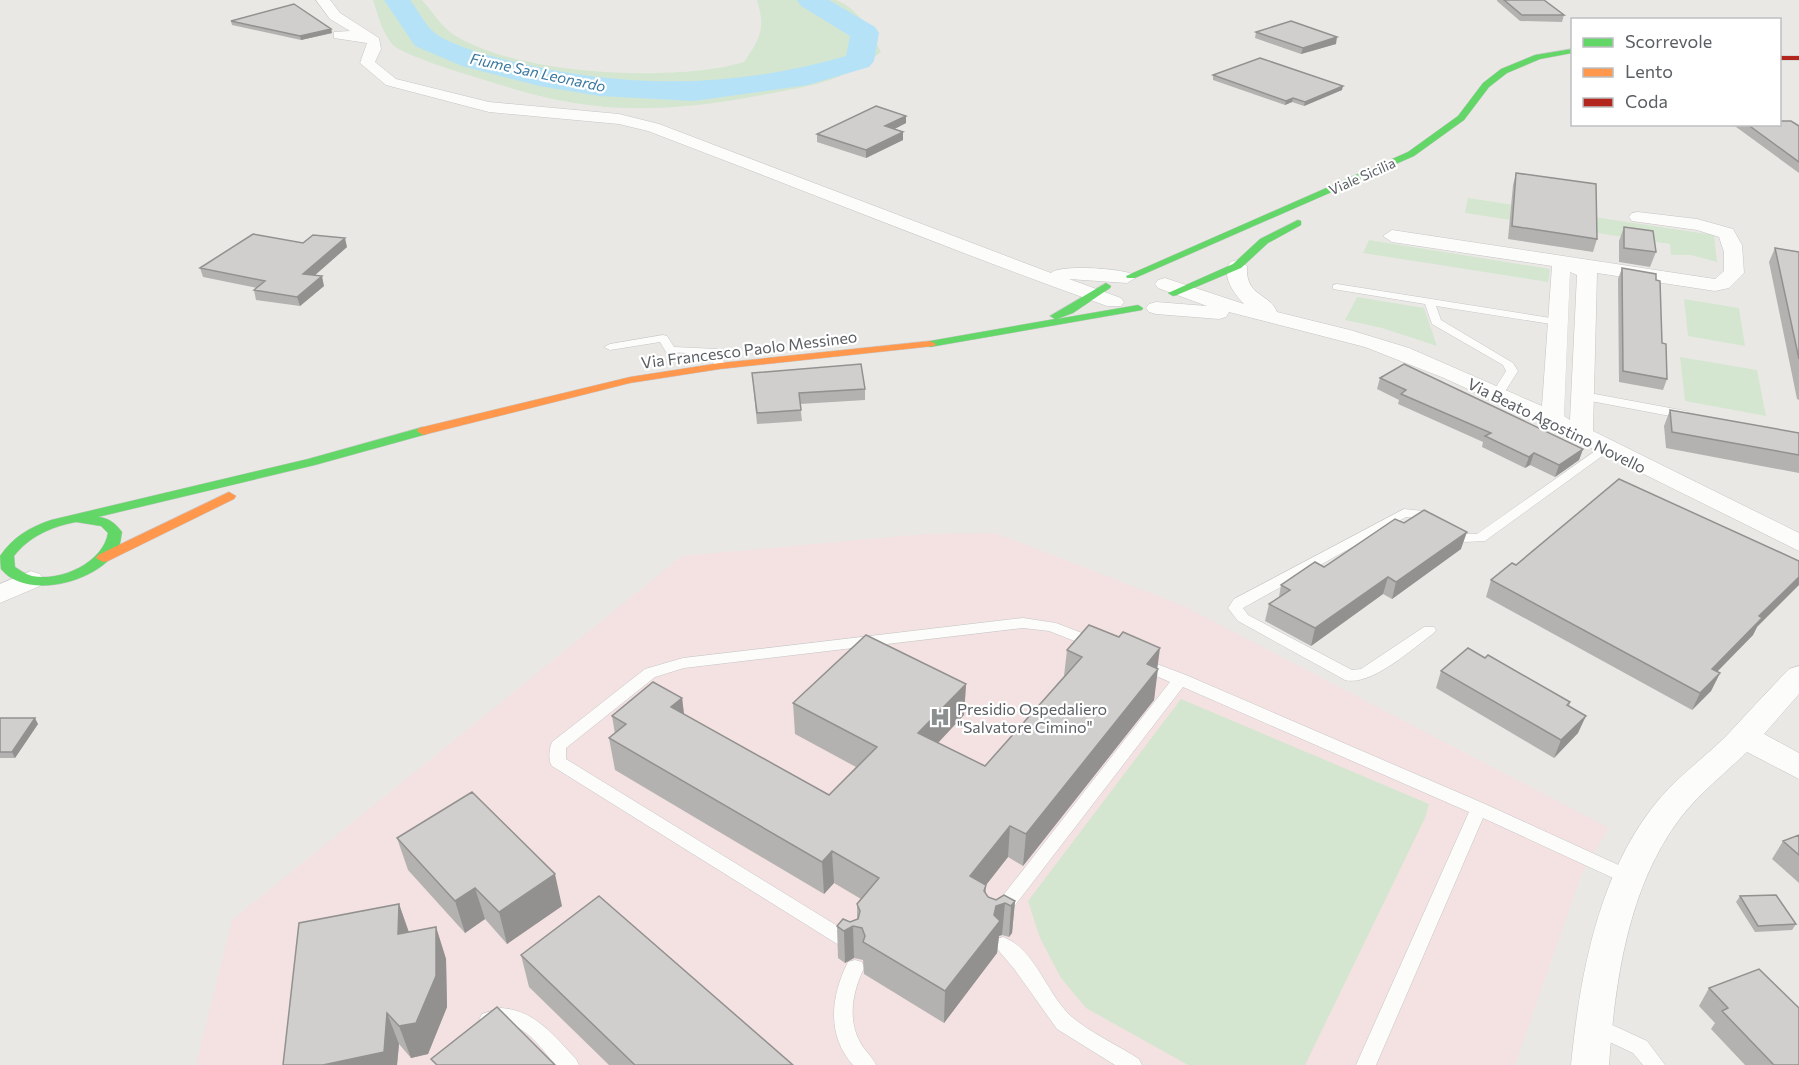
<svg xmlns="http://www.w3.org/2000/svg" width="1799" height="1065" viewBox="0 0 1799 1065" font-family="Commissioner,sans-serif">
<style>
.medical{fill:#f3e2e1}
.green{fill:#d4e6d0}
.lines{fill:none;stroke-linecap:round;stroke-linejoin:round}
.river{fill:#b6e2f7;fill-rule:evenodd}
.lane-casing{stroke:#c6c5c6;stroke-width:1}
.street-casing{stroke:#c6c5c6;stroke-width:1}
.fast-casing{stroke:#c6c7c7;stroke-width:1}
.slow-casing{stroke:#c6c7c7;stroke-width:1}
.jam-casing{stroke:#c6c7c7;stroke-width:1}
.lane{fill:#fcfcfb;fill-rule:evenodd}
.street{fill:#fcfcfb;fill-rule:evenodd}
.fast{fill:#63d668;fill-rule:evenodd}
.slow{fill:#ff974d;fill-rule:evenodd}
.jam{fill:#b3261e;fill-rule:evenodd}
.wall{fill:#b4b2b0}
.shaded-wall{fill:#929190}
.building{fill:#d1cfcd;stroke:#929190;stroke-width:1.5}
.labels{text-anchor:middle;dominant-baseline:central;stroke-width:4.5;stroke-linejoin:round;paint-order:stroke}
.far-street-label{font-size:14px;fill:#5a5f63;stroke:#fff}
.far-water-label{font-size:15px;font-style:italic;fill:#39779f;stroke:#fff}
.street-label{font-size:16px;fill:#5a5f63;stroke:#fff}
.poi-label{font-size:16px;fill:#5a5f63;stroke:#fff;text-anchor:start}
</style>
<rect width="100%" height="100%" fill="#eae8e5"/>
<!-- medical -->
<path class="medical" d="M995,533L1184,606L1609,828L1582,873L1515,1065H196L232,920L682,556L924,534Z"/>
<!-- green -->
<path class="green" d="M373,0H422C432,11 441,26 453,34C514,75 674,83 744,62C760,39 766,29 757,0C775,0 822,0 836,0C858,8 872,33 881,52C845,80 816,85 773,93C707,106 641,114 574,103C537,97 501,85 465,74C452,70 400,53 393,45C382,33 378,15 373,0Z
M1468,198L1714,235L1717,262L1691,255H1671L1670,244L1465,213Z
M1369,240L1550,269L1548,282L1363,253Z
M1357,297L1424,308L1437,346L1382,328L1345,320Z
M1684,299L1739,308L1745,346L1688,336Z
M1680,357L1757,370L1766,416L1685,401Z
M1181,699L1429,804L1425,818L1305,1065H1188L1086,1008L1061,978L1040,938L1028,901Z"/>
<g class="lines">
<!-- river -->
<path class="river" d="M384,0H410C418,10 425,25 435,33C447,44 490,56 507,60C622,89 732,89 846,56L850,36L801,6L797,0H829L875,27L879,33L874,61L869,67L808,85L694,101L599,96L539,86L462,66L415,46Z"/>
<!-- lane casing -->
<g class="lane-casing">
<path id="lane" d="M1337,284L1557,319L1562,322L1557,325L1436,306L1441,320L1513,363L1518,371L1501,398L1497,399L1491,395L1506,371L1503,365L1432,324L1425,304L1333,289V285Z
M663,335L667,336L674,347L717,349L726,366L724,368H716L709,354L666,352L660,342L610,350L604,347L610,344Z
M1584,392L1686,411L1692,415L1686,419L1580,399L1578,396L1580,393Z
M1605,444L1609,445L1611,448L1609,451L1485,541L1465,542L1445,534L1443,531L1450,527L1467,534H1477Z
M1404,509L1423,511L1440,522L1433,526L1415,518L1406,517L1243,608L1248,615L1352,670L1361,669L1424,627H1434L1436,630L1434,633C1413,648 1371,687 1345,680L1238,621L1228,608L1234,599Z
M1023,618L1056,623L1100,640L1102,644L1100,648L1095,649L1049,631L1023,628L684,668L655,677L566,748V759L857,938L859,944L857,950L850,952L552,766C548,760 549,749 552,742L645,669L683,658Z
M1141,658L1186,675L1485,804L1636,873L1639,878L1636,883L1630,885L1624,883L1483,818L1376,1065H1356L1469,812L1183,687L1006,917L1000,919L994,917L991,912L994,907L1170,682L1136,667L1133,663L1136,659Z
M1003,937C1035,948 1048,997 1072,1017C1089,1032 1119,1046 1139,1059L1142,1065H1115L1057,1029L1015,970L994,945L996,939Z
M855,960L862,962L864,968C853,991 847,1018 860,1042C864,1050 872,1056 876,1065H853C826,1035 831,995 848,962Z
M501,1008C535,1010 554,1036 576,1059L579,1065H556C544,1052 528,1028 510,1025C499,1024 492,1030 482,1026L479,1020L482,1014Z
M1595,1017L1647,1041L1665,1065H1643L1633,1053L1588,1032L1585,1026L1588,1020Z"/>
</g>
<!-- street casing -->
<g class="street-casing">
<path id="street" d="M316,0H330L340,13L379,38L381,49L375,62L396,79L489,102L619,114L659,124L1051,273C1058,264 1131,268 1137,277L1127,283L1069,279L1121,298L1124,302L1121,306H1107C953,251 801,189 648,131L619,124L489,112L386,85L360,63L367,43L334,38V32L350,31L330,19Z
M1638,212L1697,219L1733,229L1742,245L1744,273L1729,288L1715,291L1597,273L1593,431L1799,533V551L1553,429L1544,427L1541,423L1444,378L1365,347L1229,312L1226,317L1219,319L1156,314L1149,312L1146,308L1149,304L1156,302L1207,306L1158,288L1155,284L1158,280L1165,278L1244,304C1234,293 1221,277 1230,262L1237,260L1247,266C1245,297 1270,293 1277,312L1350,330L1409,348L1542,406L1552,266L1392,242L1383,236L1392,230L1715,279L1724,271V252L1719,237L1697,230L1632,221L1629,217L1632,213ZM1570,272L1577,275L1570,420L1564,416Z
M31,571L40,574L44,580L40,586L0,603V584Z
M1799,666V694L1764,734L1799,753V779L1747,752C1725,773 1700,793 1681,817C1628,886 1615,981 1609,1065H1571C1580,974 1599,869 1661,797C1682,773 1708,755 1730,732C1749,711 1769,690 1789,669Z"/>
</g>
<!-- fast casing -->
<g class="fast-casing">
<path id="fast" d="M1572,49V53L1540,59L1507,73L1489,87L1464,120L1414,156L1135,278H1127L1126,276L1408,152L1458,116L1483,83L1501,69L1535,55Z
M1298,220L1301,221V225L1268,243L1241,268L1177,295L1173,296L1168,293L1233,264L1260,239Z
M1106,283L1111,286L1110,288L1073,313L1057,319L1138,305L1143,308L1142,310L930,347L924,344L930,341L1055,319L1050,316Z
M423,427L429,431L427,434L315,465L98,517C109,518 115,523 122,532C121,536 121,542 119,546C103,581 27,602 1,569L0,556C13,537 30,527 51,520L308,459ZM76,522L101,526L108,533C103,563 60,582 32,576C25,574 20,570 15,567L14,556C30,536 51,527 76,522Z"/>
</g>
<!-- slow casing -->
<g class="slow-casing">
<path id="slow" d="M930,341L936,344L934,346L720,369L630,383L423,435L417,431L419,428L630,377L720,363Z
M229,492L236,496L234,499L108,561L103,562L96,558L98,555Z"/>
</g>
<!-- jam casing -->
<g class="jam-casing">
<path id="jam" d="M1780,56H1799V60H1780Z"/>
</g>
<!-- lane -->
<use href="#lane" class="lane"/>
<!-- street -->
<use href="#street" class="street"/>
<!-- fast -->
<use href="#fast" class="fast"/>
<!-- slow -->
<use href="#slow" class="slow"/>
<!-- jam -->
<use href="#jam" class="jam"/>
</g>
<!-- wall -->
<path class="wall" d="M1497,0H1544L1564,15L1562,22L1520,21L1497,1Z
M231,21L331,29L332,33L301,40L232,25Z
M1256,32L1336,44L1301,54L1255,38Z
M1213,75L1342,90L1304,106L1292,102L1285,105L1213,80Z
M906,116V123L894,129L903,132V140L866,158L817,142V134Z
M1732,124H1779L1799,126V173Z
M1516,173L1597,239L1593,252L1508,239L1513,185Z
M1624,227L1656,252L1650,267L1619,262V241Z
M303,243L347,247L315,275L324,286L300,306L256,300L254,290L257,288L203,277L200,268Z
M1775,248L1799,252V400L1797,399L1769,262Z
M1622,268L1662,343L1667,379L1663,390L1619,382L1618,279Z
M752,373L865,389V400L800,404L802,421L757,424Z
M1380,378L1583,449L1579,460L1555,477L1530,465L1525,468L1482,447L1483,442L1398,404L1399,400L1377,389Z
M1670,410L1799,433V473L1666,448L1664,426Z
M1404,523L1461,549L1392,599L1383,594L1311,646L1265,621L1269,604L1279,597L1281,585L1324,567Z
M1516,565L1757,627L1753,635L1717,672L1720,673L1711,691L1692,710L1486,597L1491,580Z
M1067,650L1157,668L1154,700L1023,866L1008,857L986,885V894L988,897L996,900L1015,901L1012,933L1009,937L1002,935L999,936L997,953L944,1023L864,974L863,960L854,958L845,963L838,958L837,926L857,919V904L861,899L834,883L824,894L615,770L609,738L615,734L612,716L682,698L684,715L829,795L856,767L795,734L793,703L966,684L964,715L938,743L985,766L1064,676Z
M1485,658L1570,702L1569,706L1578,733L1554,758L1436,688L1441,671Z
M0,718L38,724L15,758H0Z
M1799,835V883L1772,859L1783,841Z
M397,838L562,906L507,944L485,919L465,933L408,870Z
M1740,896L1796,924L1792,930L1755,932L1736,902Z
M399,904L409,932L436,927L446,959L447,1007L428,1054L411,1058L399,1044L397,1065H283Z
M521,955L793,1065H609L529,987Z
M1709,988L1799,1065H1745L1711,1029L1715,1023L1699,1006Z"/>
<!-- shaded-wall -->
<path class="shaded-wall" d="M331,29L332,33L301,40L300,36Z
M1337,37L1336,44L1301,54L1303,48Z
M1343,86L1342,90L1304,106L1305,102Z
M1293,98L1292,102L1285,105L1286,101Z
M906,116V123L885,134V126Z
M903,132V140L866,158V150Z
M345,238L347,247L306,283L303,274Z
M322,276L324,286L300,306L297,297Z
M1583,449L1579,460L1555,477L1559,465Z
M1534,453L1530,465L1525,468L1529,457Z
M1467,532L1461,549L1392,599L1396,582Z
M1388,577L1383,594L1311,646L1315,628Z
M1799,577V585L1757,627L1753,635L1703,686L1712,669L1759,616Z
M1160,648L1157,671L1158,669L1154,700L1023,866L1026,834L1147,664Z
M1720,673L1711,691L1692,710L1700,693Z
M966,684L964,715L918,764V733Z
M682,698L686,730L671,707Z
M1586,716L1578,733L1554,758L1561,740Z
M35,718L38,724L15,758L12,752Z
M1010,826L1008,857L968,908L970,876Z
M832,851L834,883L824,894L822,862Z
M555,874L562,906L507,944L499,912Z
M475,888L485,919L465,933L455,901Z
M1015,901L1012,933L1009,937L1011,906Z
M1005,903L1002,935L999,936L997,953L944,1023L945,991L996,906Z
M399,904L410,936L398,934Z
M853,926L854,958L845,963L844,931Z
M436,927L446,959L447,1007L428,1054L411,1058L399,1026Z
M387,1013L399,1044L397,1065H323Z"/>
<!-- building -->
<path class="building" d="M1504,0H1544L1564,15H1522Z
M294,4L331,29L300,36L231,21Z
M1291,21L1337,37L1303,48L1256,32Z
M1260,58L1343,86L1305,102L1293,98L1286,101L1213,75Z
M876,106L906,116L885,126L903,132L866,150L817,134Z
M1779,121H1791L1799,126V162L1747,124H1779Z
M1516,173L1596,184L1597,239L1512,226Z
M1624,227L1653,231L1656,252L1624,248Z
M253,234L303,243L313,235L345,238L303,274L322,276L297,297L254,290L265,281L200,268Z
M1775,248L1799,252V359Z
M1622,268L1656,274V280L1660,281L1662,343L1666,344L1667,379L1623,371Z
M861,364L865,389L799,393L801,410L757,413L752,373Z
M1404,364L1583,449L1559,465L1534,453L1529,457L1485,436L1491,433L1401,394L1406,390L1380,378Z
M1670,410L1799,433V455L1672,432Z
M1619,479L1799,561V577L1759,616L1762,618L1712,669L1720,673L1700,693L1491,580L1512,563L1516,565Z
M1424,510L1467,532L1396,582L1388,577L1315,628L1269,604L1290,590L1281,585L1315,562L1324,567L1395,519L1404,523Z
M1089,625L1119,637L1123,632L1160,648L1147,664L1158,669L1026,834L1010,826L970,876L986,885L984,891L988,897L996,900L1004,895L1015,901L1011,906L1005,903L996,906L994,915L1000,921L945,991L863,942L865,936L862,928L853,926L844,931L837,926L843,919L850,922L858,919L860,911L857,904L879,878L832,851L822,862L609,738L626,724L612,716L653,682L682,698L671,707L829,795L877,747L793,703L866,635L966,684L918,733L985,766L1082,657L1067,650Z
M1468,648L1485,658L1488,655L1570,702L1567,705L1586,716L1561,740L1441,671Z
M0,718H35L12,752H0Z
M472,792L555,874L499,912L475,888L455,901L397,838Z
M1799,835V855L1783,841Z
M1776,895L1796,924L1758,926L1740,896Z
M599,896L793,1065H635L521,955Z
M399,904L398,934L436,927V976L416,1023L399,1026L387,1013L384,1052L323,1065H283L299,923Z
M1759,969L1799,1008V1065H1774L1722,1011L1728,1008L1709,988Z
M497,1007L555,1065H437L431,1059Z"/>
<!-- icons -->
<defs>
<g id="hospital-bare" transform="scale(1.62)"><path d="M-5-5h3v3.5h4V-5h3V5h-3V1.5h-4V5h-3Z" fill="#8c8f90" stroke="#fff" stroke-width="2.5" paint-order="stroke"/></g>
</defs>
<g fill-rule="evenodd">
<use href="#hospital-bare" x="940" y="717"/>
</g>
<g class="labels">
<!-- far-street labels -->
<g class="far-street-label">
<text transform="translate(1362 176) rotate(-24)">Viale Sicilia</text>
</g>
<!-- far-water labels -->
<g class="far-water-label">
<text transform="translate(538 72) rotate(12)">Fiume San Leonardo</text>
</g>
<!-- street labels -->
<g class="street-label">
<text transform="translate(749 349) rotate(-7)">Via Francesco Paolo Messineo</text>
<text transform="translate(1557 425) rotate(26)">Via Beato Agostino Novello</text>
</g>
<!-- poi labels -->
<g class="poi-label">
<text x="957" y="708">Presidio Ospedaliero<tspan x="957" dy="18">"Salvatore Cimino"</tspan></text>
</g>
</g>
<!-- legend -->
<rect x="1571" y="18" width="210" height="108" fill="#ffffff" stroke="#bdbfc1" stroke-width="1.5"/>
<rect x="1583" y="38" width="30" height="9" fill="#63d668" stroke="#bdbfc1" stroke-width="1.5"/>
<text x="1625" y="48" font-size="18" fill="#5a5f63">Scorrevole</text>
<rect x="1583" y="68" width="30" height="9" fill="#ff974d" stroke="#bdbfc1" stroke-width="1.5"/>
<text x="1625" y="78" font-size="18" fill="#5a5f63">Lento</text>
<rect x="1583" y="98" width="30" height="9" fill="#b3261e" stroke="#bdbfc1" stroke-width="1.5"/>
<text x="1625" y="108" font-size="18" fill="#5a5f63">Coda</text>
</svg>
